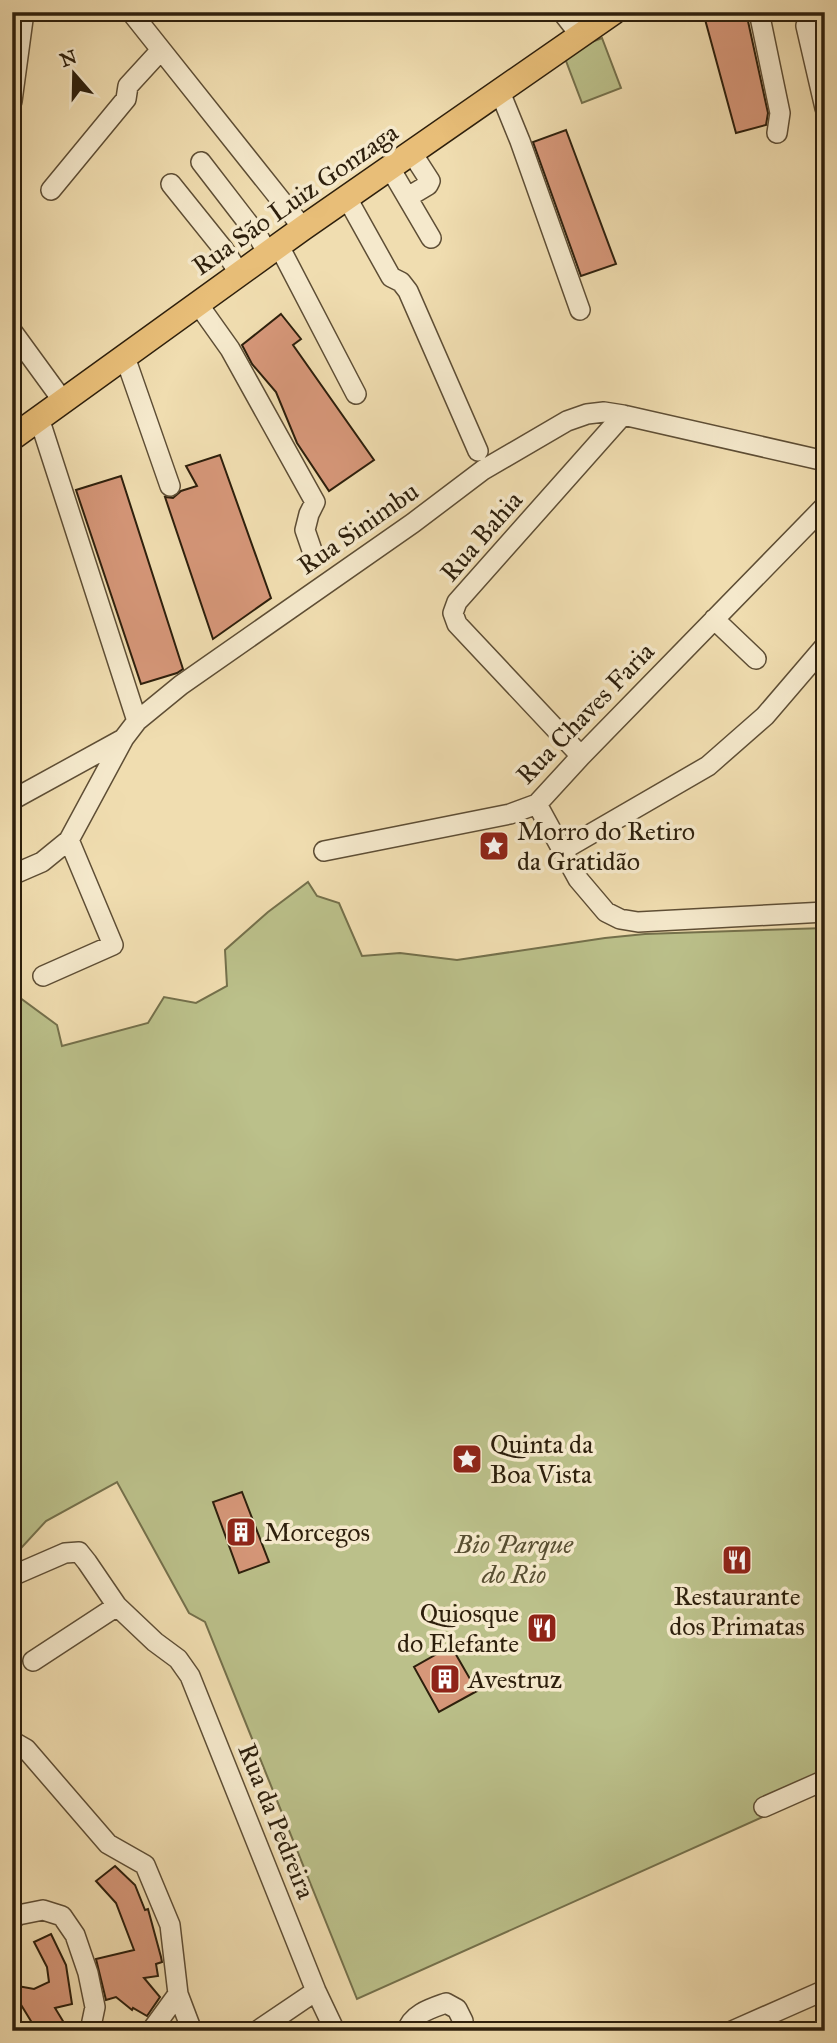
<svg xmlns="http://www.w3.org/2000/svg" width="837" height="2043" viewBox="0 0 837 2043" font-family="'IM FELL Great Primer',serif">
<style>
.green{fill:#bbc08a;stroke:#74704b;stroke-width:2}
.building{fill:#d69779;stroke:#2d1f0c;stroke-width:2}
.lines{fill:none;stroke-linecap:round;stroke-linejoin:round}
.minor-casing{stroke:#5e4e35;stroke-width:22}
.major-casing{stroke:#2d1f0c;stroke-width:27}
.minor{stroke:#f5e9cc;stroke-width:19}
.major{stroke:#e8be78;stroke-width:24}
.labels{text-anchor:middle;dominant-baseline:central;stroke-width:7;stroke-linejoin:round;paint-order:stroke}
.street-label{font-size:26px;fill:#2d1f0c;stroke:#f5e9cc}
.poi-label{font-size:26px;fill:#2d1f0c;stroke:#f5e9cc;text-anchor:start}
.park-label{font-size:26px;font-style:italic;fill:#584f32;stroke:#f5e9cc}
</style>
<rect width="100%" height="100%" fill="#f0ddb0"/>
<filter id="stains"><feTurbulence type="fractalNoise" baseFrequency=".00286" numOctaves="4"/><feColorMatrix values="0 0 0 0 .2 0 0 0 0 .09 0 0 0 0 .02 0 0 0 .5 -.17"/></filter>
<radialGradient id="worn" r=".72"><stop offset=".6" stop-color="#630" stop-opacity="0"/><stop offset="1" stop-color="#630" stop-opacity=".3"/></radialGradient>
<!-- green -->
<path class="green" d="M602,38L621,88L582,103L563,53Z
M308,882L317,896L339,903L362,956L400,953L457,960L605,938L645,934L825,928V1789L357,1999L205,1622L189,1613L117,1482L46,1521L12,1558V992L57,1025L62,1046L148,1023L164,997L196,1003L227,986L225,950L268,912Z"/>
<!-- building -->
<path class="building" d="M703,12H746L768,113L766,125L736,133Z
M566,130L616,264L581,276L533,142Z
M281,314L301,339L293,345L374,460L329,491L297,443L276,392L252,364L242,345Z
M220,455L271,598L213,639L165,497L173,498L181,491L197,486L186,466Z
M121,476L183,669L177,673L141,684L76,490Z
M242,1492L269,1562L239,1573L213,1502Z
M451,1646L477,1691L439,1712L414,1667Z
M115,1866L135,1885L145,1910L148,1909L161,1957L162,1962L156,1964L158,1976L144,1978L160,1997L147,2016L133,2008L132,2010L116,1997L106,2000L96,1959L134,1950L116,1903L96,1881Z
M51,1934L66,1965L72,2004L55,2008L69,2031H37L12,1990V1985L34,1989L49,1982L47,1967L34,1942Z"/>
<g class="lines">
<!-- minor casing -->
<g class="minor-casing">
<path id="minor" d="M131,12L303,228
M562,12L580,35
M759,12L780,113L777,133
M819,12L815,19L806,26L825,108
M500,92L520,141L580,310
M12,101L24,12
M201,162L258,236L268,254
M390,168L431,238
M171,184L224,250L240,274
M51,190L126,99L128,86L161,50
M408,197L428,185L430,181L412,153
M347,198L391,277L401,282L408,291L478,451
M279,246L356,394
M198,304L230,349L315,502L309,514L305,530L315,559
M12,331L63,401
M125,357L170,486
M39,418L137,721
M714,619L756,659
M581,756L457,624L453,613L457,602L623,415
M12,800L123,739
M537,804L578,879L606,912L620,919L638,922L825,912
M563,850L708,766L765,716L825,646
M324,851L510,814L537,804L581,756L825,506
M12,875L42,862L69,840L124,738L137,721L181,685L413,523L483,470L567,421L587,414L604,412L623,415L825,461
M43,976L113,945L69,840
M12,1576L65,1553L79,1552L87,1562L117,1606L155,1642L178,1659L190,1676L316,1991L335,2031
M33,1661L117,1606
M12,1741L26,1749L108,1844L145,1865L170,1925L178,1994L192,2031
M764,1807L825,1780
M12,1920L18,1915L43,1910L62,1916L75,1935L88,1973L95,2007L90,2031
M151,2031L178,1994
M257,2031L316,1991
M407,2031C411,2014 432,2008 446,2003L457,2009L463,2021L460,2031
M732,2031L825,1990"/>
</g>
<!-- major casing -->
<g class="major-casing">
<path id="major" d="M12,438L303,228L614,12"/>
</g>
<!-- minor -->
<use href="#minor" class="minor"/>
<!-- major -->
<use href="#major" class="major"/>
</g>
<!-- icons -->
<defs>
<g id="sight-square" transform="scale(1.575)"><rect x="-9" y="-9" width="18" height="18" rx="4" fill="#8f2418" stroke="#f5e9cc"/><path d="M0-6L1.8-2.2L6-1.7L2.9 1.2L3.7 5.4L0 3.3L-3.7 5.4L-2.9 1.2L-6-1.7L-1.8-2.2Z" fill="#fff"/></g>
<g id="building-square" transform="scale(1.575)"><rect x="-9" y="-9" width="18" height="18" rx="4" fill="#8f2418" stroke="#f5e9cc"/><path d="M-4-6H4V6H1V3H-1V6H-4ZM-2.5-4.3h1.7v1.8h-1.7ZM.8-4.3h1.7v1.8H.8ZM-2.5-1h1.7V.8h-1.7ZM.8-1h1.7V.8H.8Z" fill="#fff"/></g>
<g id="restaurant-square" transform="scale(1.575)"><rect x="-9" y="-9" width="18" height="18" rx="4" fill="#8f2418" stroke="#f5e9cc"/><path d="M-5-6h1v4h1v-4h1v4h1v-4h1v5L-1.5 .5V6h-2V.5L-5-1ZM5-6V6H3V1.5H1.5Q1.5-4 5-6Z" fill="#fff"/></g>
</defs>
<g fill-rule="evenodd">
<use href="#sight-square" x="494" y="846"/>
<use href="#sight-square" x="467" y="1459"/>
<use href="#building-square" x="241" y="1532"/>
<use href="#restaurant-square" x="737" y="1560"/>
<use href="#restaurant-square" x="542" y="1628"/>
<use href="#building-square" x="445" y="1679"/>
</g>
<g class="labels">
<!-- street labels -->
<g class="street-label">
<text transform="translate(295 199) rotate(-35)">Rua São Luiz Gonzaga</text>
<text transform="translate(358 528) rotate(-35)">Rua Sinimbu</text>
<text transform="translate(481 536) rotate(-49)">Rua Bahia</text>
<text transform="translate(585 713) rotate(-46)">Rua Chaves Faria</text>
<text transform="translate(277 1821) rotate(68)">Rua da Pedreira</text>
</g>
<!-- poi labels -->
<g class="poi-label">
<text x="517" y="831">Morro do Retiro<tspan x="517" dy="30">da Gratidão</tspan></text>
<text x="490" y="1444">Quinta da<tspan x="490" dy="30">Boa Vista</tspan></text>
<text x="264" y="1532">Morcegos</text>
<text x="737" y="1596" text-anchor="middle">Restaurante<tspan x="737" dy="30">dos Primatas</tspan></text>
<text x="519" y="1613" text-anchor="end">Quiosque<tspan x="519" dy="30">do Elefante</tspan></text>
<text x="468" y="1679">Avestruz</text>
</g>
<!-- park labels -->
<g class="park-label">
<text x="514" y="1544">Bio Parque<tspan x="514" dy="30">do Rio</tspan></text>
</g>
</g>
<!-- margin -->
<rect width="837" height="2043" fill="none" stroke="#f0ddb0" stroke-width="42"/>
<rect x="14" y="14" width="809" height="2015" fill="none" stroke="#2d1f0c" stroke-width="3.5"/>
<rect x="21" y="21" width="795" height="2001" fill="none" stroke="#2d1f0c" stroke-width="2"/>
<!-- north arrow -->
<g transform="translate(74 74) rotate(340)" stroke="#f5e9cc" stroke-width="5" paint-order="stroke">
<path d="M0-5L12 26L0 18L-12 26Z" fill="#2d1f0c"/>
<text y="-10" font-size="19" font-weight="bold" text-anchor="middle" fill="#2d1f0c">N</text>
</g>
<rect width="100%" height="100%" filter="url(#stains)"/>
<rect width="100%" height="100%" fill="url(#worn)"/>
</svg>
